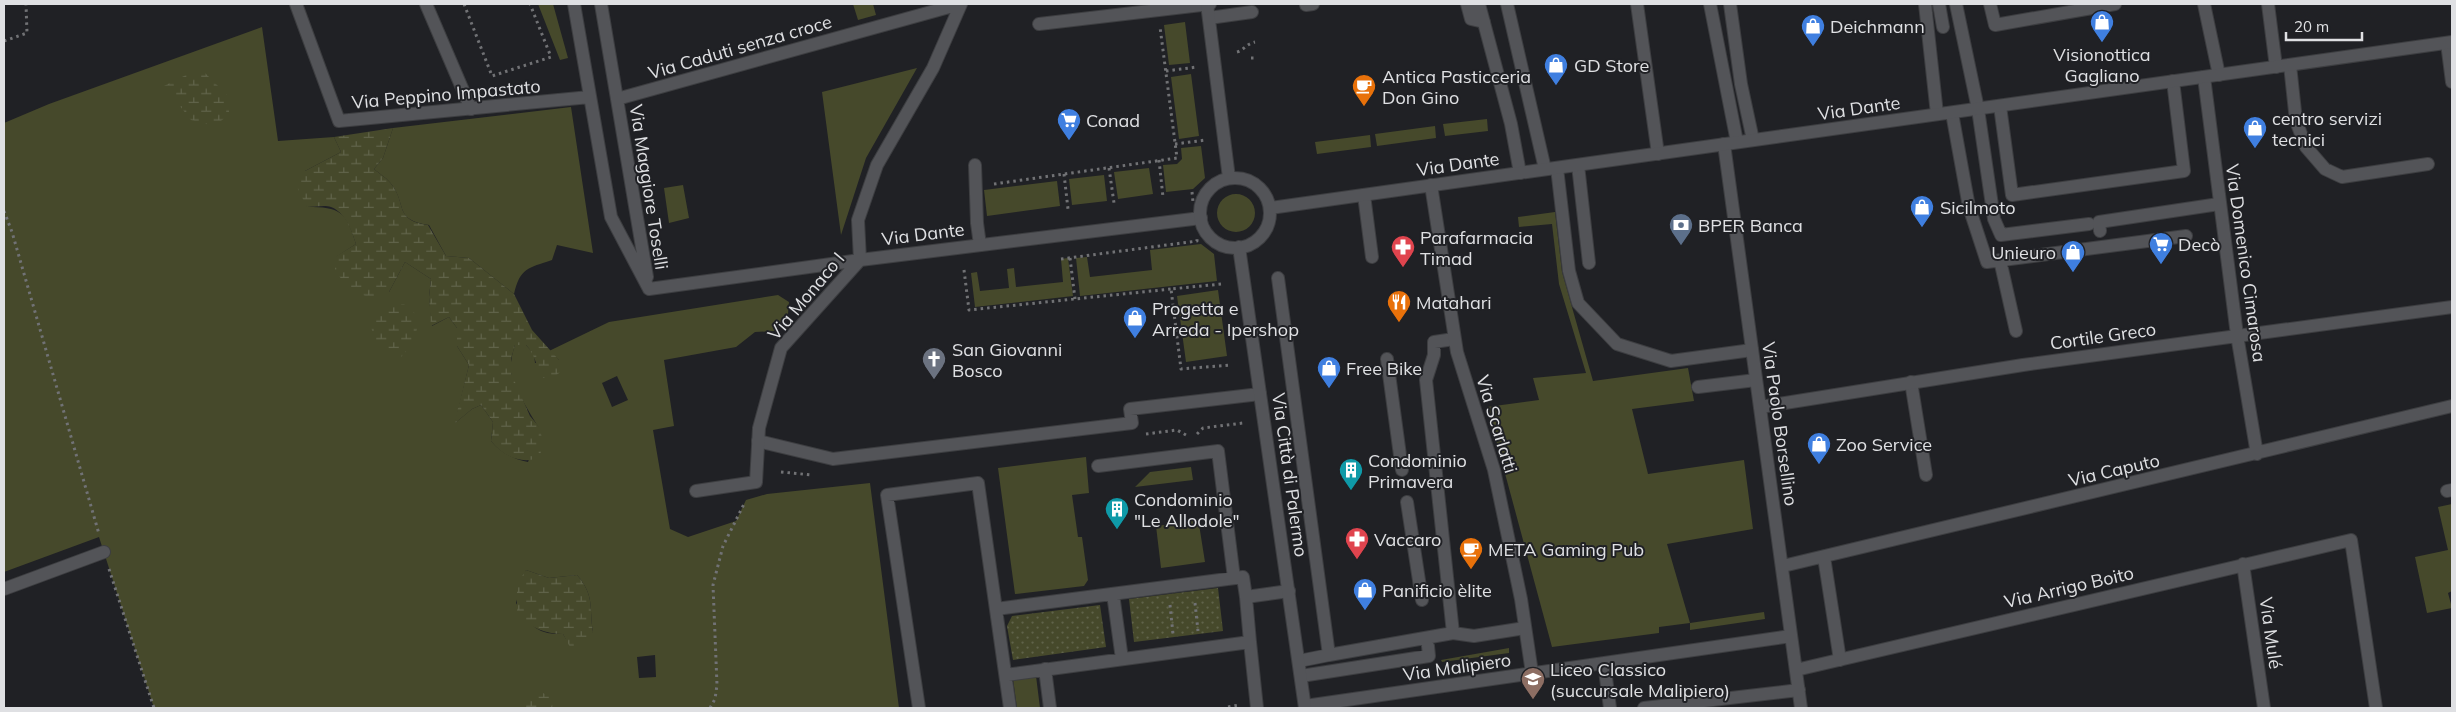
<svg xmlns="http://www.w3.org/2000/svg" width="2456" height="712" viewBox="0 0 2456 712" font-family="Mulish,sans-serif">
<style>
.green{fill:#46492b;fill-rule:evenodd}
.wetland{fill:url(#wetland-marsh)}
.park{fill:url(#park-dots)}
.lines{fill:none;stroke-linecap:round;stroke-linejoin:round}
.lane-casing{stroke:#3d3e41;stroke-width:14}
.street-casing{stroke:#3d3e41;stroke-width:14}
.secondary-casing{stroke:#3d3e41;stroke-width:14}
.path{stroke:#717275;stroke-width:3;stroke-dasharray:2.5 4;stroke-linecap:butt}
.lane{stroke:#535458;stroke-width:12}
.street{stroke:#535458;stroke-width:12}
.secondary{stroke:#535458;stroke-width:12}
.labels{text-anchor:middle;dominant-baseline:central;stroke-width:4;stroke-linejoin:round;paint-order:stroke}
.poi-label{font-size:18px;fill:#dfe0e3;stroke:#202125;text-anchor:start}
.street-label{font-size:18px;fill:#dfe0e3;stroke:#202125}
</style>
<defs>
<pattern id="wetland-marsh" width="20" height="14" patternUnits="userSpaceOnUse" patternTransform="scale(1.25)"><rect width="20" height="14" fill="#46492b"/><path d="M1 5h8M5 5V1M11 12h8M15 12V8" fill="none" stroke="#60634a"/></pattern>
<pattern id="park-dots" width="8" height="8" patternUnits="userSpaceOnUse" patternTransform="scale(1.25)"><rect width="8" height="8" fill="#46492b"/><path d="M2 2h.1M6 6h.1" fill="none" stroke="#60634a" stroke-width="1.8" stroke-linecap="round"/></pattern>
</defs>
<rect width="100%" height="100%" fill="#202125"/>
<!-- green -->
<path class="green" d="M538,4H553L568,58L560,60Z
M853,4H873L876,15L858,20Z
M1185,22L1190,63L1169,65L1164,25Z
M262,27L278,141L334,137L341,152L305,171L307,207C340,207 346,211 356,244L336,257L389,292L405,262L431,279L429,297L432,326L449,317L457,328V346L469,365L455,423L472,409L481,405L493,422L491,441C501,453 513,459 528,462L540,429C532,418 513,385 511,373C510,363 512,354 515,345H526L534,354L535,363L559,360L549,351L609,322L778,295L789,302L788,314L776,331L755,332L736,347L664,360L674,426L653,430L670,529L688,537L736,521L746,500L767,494L870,483L899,708H154L99,537L4,572V123L49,104ZM617,376L628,400L612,407L602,383ZM526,570L549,578L577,575C595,596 589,607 593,632L566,639L563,634C536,635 529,624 516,603ZM655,655L656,677L639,678L637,657Z
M917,68L866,158L841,235L822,92Z
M1191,74L1199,136L1179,139L1171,77Z
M571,107L593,253L557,245L552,260C528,268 520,268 514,294L469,258L446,256L429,225C394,220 407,206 392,185C388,179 380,174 374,169L383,158L393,128Z
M1487,119L1488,131L1445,136L1443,124Z
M1435,126L1436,138L1377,146L1375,134Z
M1370,135L1371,147L1317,154L1315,142Z
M1201,146L1205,178L1193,189L1166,192L1163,165L1177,164L1182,159L1181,148Z
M1149,168L1153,194L1118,199L1114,172Z
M1104,175L1107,201L1072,205L1069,179Z
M1057,181L1060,206L987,216L984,190Z
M683,185L689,218L669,223L664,188Z
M1217 213a19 19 0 1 1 38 0a19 19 0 1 1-38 0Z
M1555,212L1562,272L1593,381L1688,368L1694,401L1632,409L1648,474L1744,460L1753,529L1667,544L1690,623L1764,612L1765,619L1690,630V623L1659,627V633L1552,647L1487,407L1539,400L1533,378L1586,373L1559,284L1552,224L1519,227L1518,217Z
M1201,244L1214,254L1217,281L1080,296L1076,258L1087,257L1090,277L1152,270L1150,250Z
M1068,258L1073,296L975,307L971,273L977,272L980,291L1009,288L1007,269L1014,268L1016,287L1063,282L1061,259Z
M1218,290L1227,356L1186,362L1177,296Z
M1086,457L1089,493L1072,495L1078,537H1082L1088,580L1084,586L1015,594L998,468Z
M1191,467L1193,480L1135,487L1150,472Z
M2452,504V591L2448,593L2452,608L2427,613L2415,557L2448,550L2438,507Z
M1198,518L1205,562L1161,568L1156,526L1181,523V520Z
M1509,648V653L1442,662L1441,660Z
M1036,676L1040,708H1017L1013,679Z"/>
<!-- wetland -->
<path class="wetland" d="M200,68L229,97V115L214,126L191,120L164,86Z
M393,128L383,158L374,169C380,174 388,179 392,185C407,205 394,220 428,225L446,256L469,258L514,294L532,330L559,360L564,369L553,378H543C536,366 535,354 526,345H515L511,359V373L530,416L540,428L543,445L539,458C520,464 504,457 491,441L493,422L481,405L472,409L454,424L469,365L457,346V328L449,317L431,326L429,297L431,279L405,262L389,292L376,299L352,292L335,271V257L356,244C352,231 345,212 331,207C325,205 314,207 307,207L297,187L305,171L341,152L334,137Z
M392,304H404L419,317C417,334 413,345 401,357C382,354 376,344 371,327L378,313Z
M526,570L549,578L577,575C595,596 589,607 593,632L576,651L570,647L563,634C545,634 531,627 517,616V584Z
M530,691L543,693L554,699L552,708H523V702Z"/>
<!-- park -->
<path class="park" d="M1218,588L1223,631L1134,642L1129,599Z
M1100,605L1106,647L1013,660L1007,626L1012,616Z"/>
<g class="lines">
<!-- lane casing -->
<g class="lane-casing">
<path id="lane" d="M426,4L471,109
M1467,4L1471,19L1484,22
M1479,4L1511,124L1520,173
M1507,4L1545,169
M1637,4L1658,154
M1710,4L1737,142
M1730,4L1741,84L1753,140
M1925,4L1937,114
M1939,4L1943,27
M1956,4L1978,109L1994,219L2001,235L2089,224
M1990,4L1995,25L2115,4
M2204,4L2219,75
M1306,5L1313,4
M1209,18L1252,12
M1039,24L1210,4
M2447,43L2452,82
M2290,65L2296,121L2306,147L2325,169L2342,177L2428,164
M2000,106L2012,195L2184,171L2173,81
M1952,113L1969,207L1987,262L2186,236
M975,165L977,223L980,245
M1578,165L1589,263
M1557,168L1569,271L1578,303L1617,344L1671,361L1752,350
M1364,195L1372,257
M2000,260L2016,331
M1278,278L1329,655L1299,661
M1387,359L1402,470
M1911,382L1926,475
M1698,387L1756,380
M758,441L833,459L1132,423L1130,409L1260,394
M1098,466L1218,451L1234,578
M2447,491L2452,490
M1407,502L1422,600
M4,589L104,552
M1113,594L1122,659
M996,609L1243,577L1246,597L1289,591
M1453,633L1474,636L1525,628
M1250,642L1257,708
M1329,655L1453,633L1426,380L1434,355V342L1454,339
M1045,669L1050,708
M1006,675L1250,642L1246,597
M1301,676L1429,656L1428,646
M919,708L887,495L978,483L1010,708"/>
</g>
<!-- street casing -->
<g class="street-casing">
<path id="street" d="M296,4L339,121L590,97
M574,4L611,217L649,289
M601,4L647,277
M2268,4L2276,67
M2204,77L2237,335L2257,454
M617,99L960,4
M1724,144L1801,708
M1431,185L1457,352L1494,470L1521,599L1532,673
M2100,231L2099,222L2219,204
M649,289L860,260L1201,218
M1760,407L2023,365L2452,307
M696,491L756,482L759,428L781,348L860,260L858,220L877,165L933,68L961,4
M1824,557L1840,660
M2243,564L2264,708
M1783,566L2452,406
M1604,663L1610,708
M1796,670L2351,540L2376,708
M1305,706L1791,636
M1644,708L1799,690"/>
</g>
<!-- secondary casing -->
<g class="secondary-casing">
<path id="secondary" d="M1207,4L1229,178
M1200 213a35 35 0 1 1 70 0a35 35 0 1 1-70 0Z
M1270,208L2452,42
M1239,247L1305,708"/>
</g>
<!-- path -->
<path class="path" d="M464,4L492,76L551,57L530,4
M4,41L27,33L26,4
M1237,52C1244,50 1246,44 1255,42
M1251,58H1257
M1166,71L1197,67
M1175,144L1206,140
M1159,160L1163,197
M1109,168L1114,203
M1064,174L1068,209
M994,184L1177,158L1160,27
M1192,192L1193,202
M4,211L12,232L99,534
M1070,258L1075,299
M1061,259L1197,241V238
M964,270L969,310L1171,289
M1221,284L1171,289L1181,369L1231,365
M1146,434L1177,430L1186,435
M1197,434L1203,428L1243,423
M781,472L812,475
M109,569L154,708
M1195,603L1198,631
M1170,605L1173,634
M1228,707L1239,705
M710,708L715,699L717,685L713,585L723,546L745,502"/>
<!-- lane -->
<use href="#lane" class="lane"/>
<!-- street -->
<use href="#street" class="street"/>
<!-- secondary -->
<use href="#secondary" class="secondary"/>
</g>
<!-- icons -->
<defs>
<g id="shop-pin" transform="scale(1.25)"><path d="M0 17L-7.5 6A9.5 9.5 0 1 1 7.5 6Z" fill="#3f7fe0" stroke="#202125"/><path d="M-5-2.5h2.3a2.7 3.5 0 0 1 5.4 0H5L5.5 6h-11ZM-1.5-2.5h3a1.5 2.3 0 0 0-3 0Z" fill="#fff"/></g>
<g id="cafe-pin" transform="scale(1.25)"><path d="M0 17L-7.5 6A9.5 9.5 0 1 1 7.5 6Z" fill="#e8710a" stroke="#202125"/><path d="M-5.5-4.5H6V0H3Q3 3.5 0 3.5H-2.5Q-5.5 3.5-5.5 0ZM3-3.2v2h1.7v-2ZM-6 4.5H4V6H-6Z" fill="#fff"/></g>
<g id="supermarket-pin" transform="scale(1.25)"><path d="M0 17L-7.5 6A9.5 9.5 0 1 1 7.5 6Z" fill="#3f7fe0" stroke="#202125"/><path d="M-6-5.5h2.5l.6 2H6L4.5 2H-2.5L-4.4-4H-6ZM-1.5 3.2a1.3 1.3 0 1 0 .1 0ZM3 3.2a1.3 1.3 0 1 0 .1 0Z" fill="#fff"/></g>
<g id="bank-pin" transform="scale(1.25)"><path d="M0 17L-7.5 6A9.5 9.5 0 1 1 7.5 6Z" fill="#5c6f8a" stroke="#202125"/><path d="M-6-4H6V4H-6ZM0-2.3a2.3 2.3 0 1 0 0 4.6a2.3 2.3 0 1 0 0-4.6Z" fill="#fff"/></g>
<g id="pharmacy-pin" transform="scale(1.25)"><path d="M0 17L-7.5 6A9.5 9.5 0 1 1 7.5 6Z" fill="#e0444e" stroke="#202125"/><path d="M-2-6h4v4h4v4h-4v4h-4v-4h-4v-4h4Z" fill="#fff"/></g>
<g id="restaurant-pin" transform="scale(1.25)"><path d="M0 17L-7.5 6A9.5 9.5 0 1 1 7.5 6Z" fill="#e8710a" stroke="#202125"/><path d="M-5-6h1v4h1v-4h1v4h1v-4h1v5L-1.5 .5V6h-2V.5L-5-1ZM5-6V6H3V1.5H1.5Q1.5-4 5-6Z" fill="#fff"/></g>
<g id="church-pin" transform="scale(1.25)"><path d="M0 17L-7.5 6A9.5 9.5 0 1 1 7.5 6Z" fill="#6b7280" stroke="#202125"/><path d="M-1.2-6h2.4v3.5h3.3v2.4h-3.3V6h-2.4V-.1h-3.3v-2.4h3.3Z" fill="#fff"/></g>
<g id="building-pin" transform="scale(1.25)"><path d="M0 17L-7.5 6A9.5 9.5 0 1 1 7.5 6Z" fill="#0f9aa8" stroke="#202125"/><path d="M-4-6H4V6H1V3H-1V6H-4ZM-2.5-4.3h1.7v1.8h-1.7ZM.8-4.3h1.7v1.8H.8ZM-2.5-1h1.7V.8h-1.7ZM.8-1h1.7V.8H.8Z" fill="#fff"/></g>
<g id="school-pin" transform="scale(1.25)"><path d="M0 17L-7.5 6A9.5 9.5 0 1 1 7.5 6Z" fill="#8d6e63" stroke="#202125"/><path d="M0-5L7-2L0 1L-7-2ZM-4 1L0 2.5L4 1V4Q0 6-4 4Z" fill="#fff"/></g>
</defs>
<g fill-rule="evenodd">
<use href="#shop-pin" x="2102" y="22"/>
<use href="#shop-pin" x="1813" y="26"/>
<use href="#shop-pin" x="1556" y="65"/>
<use href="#cafe-pin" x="1364" y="86"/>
<use href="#supermarket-pin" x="1069" y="120"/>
<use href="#shop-pin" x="2255" y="128"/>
<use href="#shop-pin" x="1922" y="207"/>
<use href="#bank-pin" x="1681" y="225"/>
<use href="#supermarket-pin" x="2161" y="244"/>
<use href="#pharmacy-pin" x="1403" y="247"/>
<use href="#shop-pin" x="2073" y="252"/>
<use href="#restaurant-pin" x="1399" y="302"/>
<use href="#shop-pin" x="1135" y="318"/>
<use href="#church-pin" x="934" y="359"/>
<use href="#shop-pin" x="1329" y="368"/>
<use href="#shop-pin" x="1819" y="444"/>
<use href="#building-pin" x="1351" y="470"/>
<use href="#building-pin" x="1117" y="509"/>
<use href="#pharmacy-pin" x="1357" y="539"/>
<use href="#cafe-pin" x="1471" y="549"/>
<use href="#shop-pin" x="1365" y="590"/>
<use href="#school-pin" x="1533" y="679"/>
</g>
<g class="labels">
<!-- poi labels -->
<g class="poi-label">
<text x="1830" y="26">Deichmann</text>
<text x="2102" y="54" text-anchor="middle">Visionottica<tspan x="2102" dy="21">Gagliano</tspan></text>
<text x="1574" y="65">GD Store</text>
<text x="1382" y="76">Antica Pasticceria<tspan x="1382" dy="21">Don Gino</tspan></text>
<text x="2272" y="118">centro servizi<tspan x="2272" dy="21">tecnici</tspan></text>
<text x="1086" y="120">Conad</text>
<text x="1940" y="207">Sicilmoto</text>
<text x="1698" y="225">BPER Banca</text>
<text x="1420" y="237">Parafarmacia<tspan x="1420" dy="21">Timad</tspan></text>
<text x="2178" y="244">Decò</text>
<text x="2056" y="252" text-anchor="end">Unieuro</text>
<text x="1416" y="302">Matahari</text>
<text x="1152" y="308">Progetta e<tspan x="1152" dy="21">Arreda - Ipershop</tspan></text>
<text x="952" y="349">San Giovanni<tspan x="952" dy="21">Bosco</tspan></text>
<text x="1346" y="368">Free Bike</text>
<text x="1836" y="444">Zoo Service</text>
<text x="1368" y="460">Condominio<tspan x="1368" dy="21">Primavera</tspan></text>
<text x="1134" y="499">Condominio<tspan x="1134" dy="21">"Le Allodole"</tspan></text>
<text x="1374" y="539">Vaccaro</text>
<text x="1488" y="549">META Gaming Pub</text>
<text x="1382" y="590">Panificio èlite</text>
<text x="1550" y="669">Liceo Classico<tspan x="1550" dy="21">(succursale Malipiero)</tspan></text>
</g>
<!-- street labels -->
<g class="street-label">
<text transform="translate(740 47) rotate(-16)">Via Caduti senza croce</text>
<text transform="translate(446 94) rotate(-5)">Via Peppino Impastato</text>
<text transform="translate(1859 108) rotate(-8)">Via Dante</text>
<text transform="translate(1458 164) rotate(-8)">Via Dante</text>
<text transform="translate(649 187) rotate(81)">Via Maggiore Toselli</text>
<text transform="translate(923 234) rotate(-7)">Via Dante</text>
<text transform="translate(2246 263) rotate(82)">Via Domenico Cimarosa</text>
<text transform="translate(806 296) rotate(-50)">Via Monaco I</text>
<text transform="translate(2103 336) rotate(-8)">Cortile Greco</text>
<text transform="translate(1497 424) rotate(73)">Via Scarlatti</text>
<text transform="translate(1780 424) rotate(82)">Via Paolo Borsellino</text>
<text transform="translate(2114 470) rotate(-13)">Via Caputo</text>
<text transform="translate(1290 475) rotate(82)">Via Città di Palermo</text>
<text transform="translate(2069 587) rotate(-13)">Via Arrigo Boito</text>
<text transform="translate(2271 633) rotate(82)">Via Mulé</text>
<text transform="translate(1457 667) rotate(-8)">Via Malipiero</text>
</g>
</g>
<!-- border -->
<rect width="2456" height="712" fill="none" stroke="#dfe0e3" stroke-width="10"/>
<!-- scale -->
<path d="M2286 32v8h76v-8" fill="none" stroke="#dfe0e3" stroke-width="2.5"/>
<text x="2294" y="32" font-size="15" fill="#dfe0e3" stroke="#202125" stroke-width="4" paint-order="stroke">20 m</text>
</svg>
